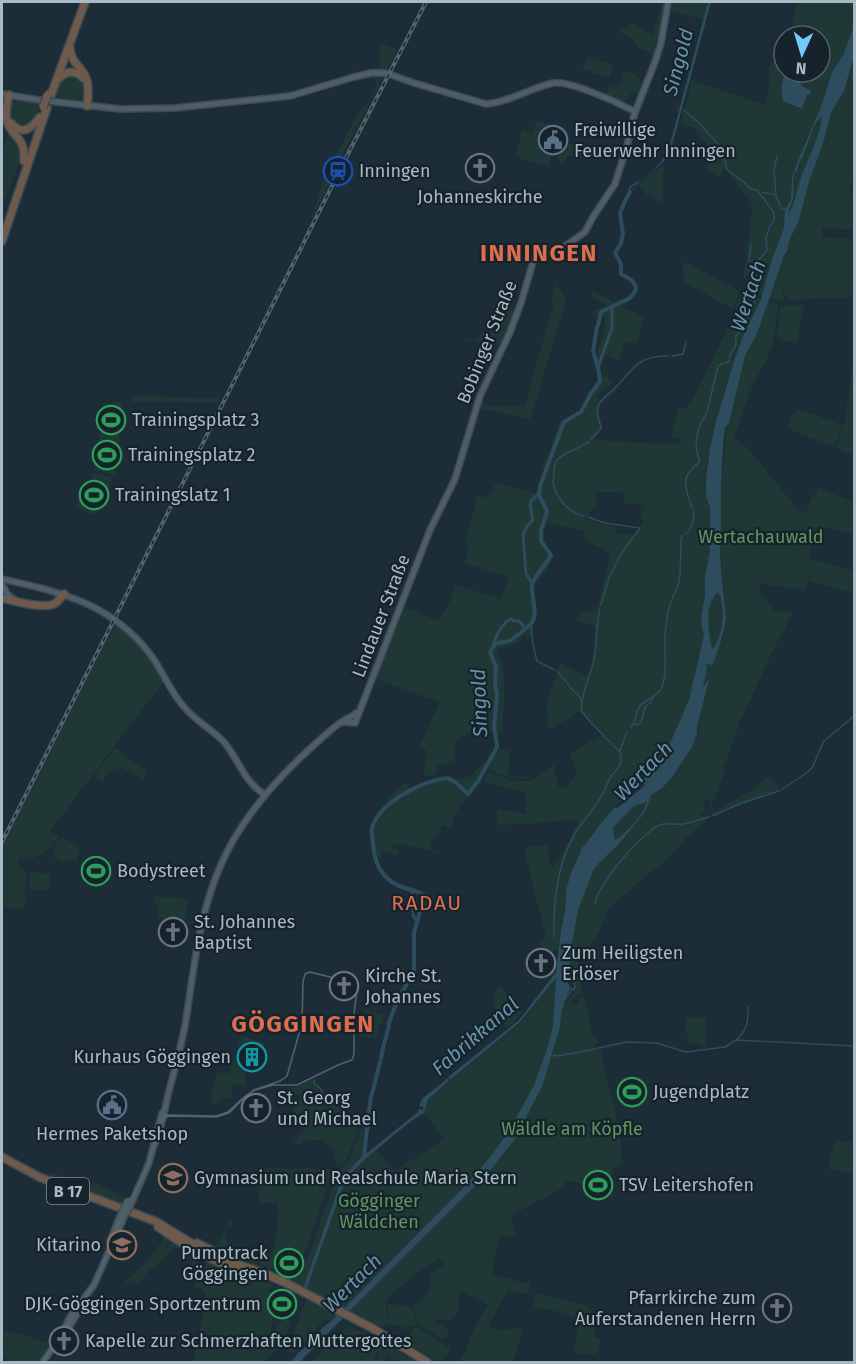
<svg xmlns="http://www.w3.org/2000/svg" width="856" height="1364" viewBox="0 0 856 1364" font-family="'Fira Sans',sans-serif">
<style>
.green{fill:#1f3835;fill-rule:evenodd}
.water{fill:#2d4c5d;fill-rule:evenodd}
.lines{fill:none;stroke-linecap:round;stroke-linejoin:round}
.stream{stroke:#2d4c5d;stroke-width:1.5}
.canal{stroke:#2d4c5d;stroke-width:3}
.river{stroke:#2d4c5d;stroke-width:4}
.major-casing{stroke:#3d4a53;stroke-width:8}
.highway-casing{stroke:#3b4951;stroke-width:10}
.major{stroke:#4e5e68;stroke-width:5}
.highway{stroke:#6e5a4d;stroke-width:7}
.tram{stroke:#52646f;stroke-width:1.5}
.rail-casing{stroke:#52646f;stroke-width:4}
.rail{stroke:#16232b;stroke-width:1.5;stroke-dasharray:4.5;stroke-linecap:butt}
.major-bridge-casing{stroke:#3d4a53;stroke-width:8;stroke-linecap:butt}
.highway-bridge-casing{stroke:#3b4951;stroke-width:10;stroke-linecap:butt}
.major-bridge{stroke:#4e5e68;stroke-width:5}
.highway-bridge{stroke:#6e5a4d;stroke-width:7}
.labels{text-anchor:middle;dominant-baseline:central;stroke-width:4.5;stroke-linejoin:round;paint-order:stroke}
.shield{fill:#16232b;stroke:#7e8d97;stroke-width:1.5}
.shield-label{font-size:16px;font-weight:bold;fill:#aabac5}
.poi-label{font-size:18px;fill:#aabac5;stroke:#16232b;text-anchor:start}
.street-label{font-size:18px;fill:#aabac5;stroke:#16232b}
.park-label{font-size:18px;fill:#609661;stroke:#16232b}
.water-label{font-size:20px;font-style:italic;fill:#6793ab;stroke:#16232b}
.quarter-label{font-size:21px;letter-spacing:1.5px;fill:#db6e4e;stroke:#16232b}
.district-label{font-size:24px;font-weight:bold;letter-spacing:1.5px;fill:#db6e4e;stroke:#16232b}
</style>
<rect width="100%" height="100%" fill="#1d2d37"/>
<!-- green -->
<path class="green" d="M662,2H666L653,58L650,53L639,48L631,37L619,32L621,29H626L630,24L633,23L653,35Z
M673,2H708L679,110L666,154L661,153L666,152L668,147L679,111L676,110L677,105H680L703,19L671,12Z
M797,2H854V26L843,55L832,72L822,104L803,146L794,171H797L800,160L802,159L814,126L822,114L820,131L797,191V196L788,214L789,208L794,197L791,183V200L786,211L784,228L772,259L762,296L744,288L745,285L747,288L752,290L753,287L749,285V276H746L743,282L752,211L751,206L753,205L731,177L726,165V156L722,145L699,123L722,148L725,156L727,170H722L721,178L705,169L714,152L703,141L694,127L680,124L692,80L766,105C764,97 769,93 770,85C771,78 767,72 770,65C774,59 780,54 784,49V72H785C782,82 779,91 783,101C789,104 794,107 801,109L803,107L807,88L802,86L800,80L801,73L800,72H820V36H791Z
M380,42L397,50L387,70H372L355,74V72L380,67L381,57H379Z
M588,56L592,57L614,66L610,79L582,68Z
M854,56V174L849,193H854V232L852,230L822,228L823,237L854,239V297L787,300L784,291H782V295L784,296L782,301L769,298L787,251L791,235L793,233L798,220L809,182L823,144L831,113L844,91Z
M625,70L638,77L642,84L638,93L633,91L624,102L606,95L610,84L619,87Z
M73,74C81,79 88,85 82,95L83,99L74,101L53,97L58,83L63,76Z
M379,75H384L346,148L313,217H312L322,184L334,159L357,115L367,104L374,92L376,81L374,78L358,80L357,78Z
M16,98L42,102L41,103L34,102L40,105L33,125L20,128L11,120V104L18,100L32,101L17,99L12,101Z
M536,121L549,124L543,150L552,153L548,166L515,157L522,131L533,134Z
M9,134C12,137 17,140 19,144C25,155 10,187 5,199L2,201V152Z
M564,142L590,148L587,159L576,156H567L564,164L559,162L558,159Z
M665,163L664,167L662,203L647,195L639,185Z
M685,262L740,291L733,309L682,281L686,273L681,270Z
M554,275L558,286L565,298L566,301L530,419L478,408L480,402L492,407L526,405L536,363L555,304L551,302L555,286Z
M593,291L614,302L631,295L629,301L623,307L644,317L638,343L625,342L619,361L605,355L600,368V373L614,381L596,396L601,400L615,389L617,390L601,404L599,410L602,429L594,440L679,445L680,438L672,437L674,424L679,407L687,408L692,401L724,336L741,295L745,293L761,299C742,332 689,476 710,508L708,544C711,554 707,563 706,573C705,580 706,588 705,596C704,609 698,622 704,634L695,675L694,676L690,697L668,748L639,784L623,798L600,824L594,833L582,848L571,873L566,890L559,950L546,952L540,943L545,940V931L537,903L525,851L523,848L549,844L547,852L552,867C561,854 576,834 578,819L527,824L497,825V809L527,814L524,791L504,788L484,781L488,774L490,773C520,784 530,787 554,764L555,773L559,788L566,787L577,774L574,766L575,764L569,754L602,735L579,711L549,730L547,709L548,699L560,663L587,676C593,660 594,644 595,627L576,620C581,610 592,614 598,605L610,558C605,541 590,553 583,530L547,523C545,529 542,538 545,543C548,549 552,551 554,556L543,575L534,585L537,612L533,626V636L528,639L526,633L521,637V640L513,645L498,649L497,652C509,672 503,708 502,731L498,733L499,749L510,751L508,775L521,778L530,776V777C515,782 501,774 487,769C484,775 481,781 476,786C467,797 459,805 454,818H449L454,820L451,827L442,825L439,835H436L435,839H433L430,847L431,849L441,852V854L399,843L398,846L393,845L392,848L398,850L397,855L381,851V857L375,859L373,834V829L379,818L383,817L379,816L391,804L386,800L406,783L411,791L427,784L445,779H461L469,777L473,774L494,751L495,746L493,732C480,732 464,729 456,743C453,748 455,757 455,763L437,764V773L432,776H423L427,751L419,747L440,702L373,678L397,622L405,609H410L436,620H440L452,597L456,585L500,599L510,577L464,563L470,547L465,544L478,494L487,498L496,483L538,494V489L544,471L543,461L549,452L560,421L579,412L598,381L594,358L597,357C597,341 609,335 604,317L591,315L596,310L607,305L590,296ZM595,492H623L624,494L623,503L648,506L643,507L641,520H644L642,526L634,535L615,533L616,526L604,524L603,531H602V524L585,519L590,512L597,507Z
M768,301L778,305L773,344L766,360L753,384L743,410C743,421 734,428 735,438L749,449L800,512H806L811,499L819,488L854,502V534L846,533L836,529L823,528L822,538L811,539L810,559L854,570V593L809,581L810,567L806,590L760,584L759,590L774,611L793,613L773,650L743,716H742L727,760L723,765L724,770L723,775L709,813L705,814L708,811L711,801L706,798L703,813L699,816H709V818L690,834L667,859L608,908L606,910L608,911C601,926 595,949 576,951L574,949H571L578,910L593,871L599,863L618,845L641,817L647,808L651,795L673,776L692,747L697,733L706,682L702,691L705,680V665L709,664L712,666L724,633L726,618L720,551V534L721,529L720,501L726,428L729,423L745,356L757,334Z
M804,305L797,343L777,339L780,306Z
M503,308L516,310L501,344L463,340L462,338L478,340L479,334H481V332L491,333V329H496V322H500Z
M853,363L854,364V456L836,448L845,420Z
M133,396L220,398L221,397L217,403L132,402Z
M123,402L115,475L95,470L103,404Z
M798,409L842,425L834,446L787,429L791,417Z
M94,473L110,477L112,480L95,515L79,508L77,505Z
M718,591C726,605 723,638 712,650C706,634 704,605 718,591Z
M114,622L143,650L164,681L50,831L60,837L53,843V846L30,860L25,857H21L18,860L19,868L26,871L24,906L26,891L25,908L2,907V845L59,730H61L60,729L100,651L103,650L100,648Z
M115,748L147,772L143,779L119,766L116,771L112,769L102,782L94,776Z
M768,776L774,779L779,791L742,803L712,817V813L755,788Z
M647,802C642,817 628,830 615,840L613,827L634,805Z
M62,837L80,847L77,861L67,860L65,863L61,862V860L54,859L55,844Z
M30,872L51,874L49,891L29,889Z
M154,896L189,899L184,921L157,918L158,903H154Z
M577,954L579,958L578,969L582,993L580,994L579,993L571,1003L577,1005L580,998L583,995L588,1010L592,1033L599,1043L596,1044L595,1049L581,1052L598,1049L601,1053L609,1090L619,1125L622,1163L611,1170L613,1171L608,1189L565,1180L563,1190H558L514,1214L512,1219L515,1236L501,1235L493,1263V1275L530,1284L529,1291L526,1294L507,1290L489,1326L499,1331L522,1327C519,1339 519,1351 512,1362H460L461,1358L466,1351L471,1335L488,1304L460,1291C457,1306 465,1306 451,1320L438,1319L433,1321L450,1330L443,1340L419,1324L413,1305C427,1299 433,1290 430,1275L444,1264L439,1257L434,1263H430C422,1270 389,1293 386,1302C385,1307 388,1314 387,1321L389,1315L387,1305L391,1304L411,1307L417,1324L407,1328L385,1323L382,1328L364,1318L358,1312L356,1317L349,1313L473,1188L522,1125L542,1087L560,1027L562,1009L576,989L575,987L572,988L574,987L573,976L571,975V977L570,976L571,955Z
M555,979L557,986L553,1025L549,1043L534,1085L509,1131L490,1157L467,1184L342,1309L306,1290L344,1184L356,1167L376,1150L395,1171L444,1139L424,1113L428,1099L519,1024Z
M501,986L522,1013L507,1028L498,1017L493,1001L495,998L492,993Z
M365,1007L368,1010L384,1015L382,1024H380L376,1039L357,1035V1019L364,1018Z
M685,1018H705L706,1048L698,1044L688,1043L689,1035L686,1034Z
M242,1036L264,1043V1061H257L255,1054L251,1051L247,1053L245,1061L246,1086L233,1084L232,1098C224,1096 221,1096 218,1104L212,1103L211,1092L217,1073L219,1072L229,1075Z
M313,1080L341,1109L357,1123L356,1127L359,1128L347,1159L341,1166H336L335,1152L322,1140H306L305,1139L300,1146L293,1141L306,1126L295,1116L297,1114L292,1109L301,1097L289,1089Z
M368,1103L370,1104L365,1142L362,1156L342,1178L303,1289L260,1268L214,1251L225,1229L230,1221L234,1223L233,1227L226,1228L225,1240L246,1253L247,1250C251,1264 261,1267 274,1274L270,1270C290,1277 299,1278 308,1257L337,1175L348,1161L359,1135Z
M835,1141L854,1142V1173L828,1169Z
M257,1168L330,1169L332,1171L301,1264C298,1268 298,1270 294,1272C283,1277 258,1264 251,1256L272,1257L277,1230L278,1203H259Z
M52,1172L89,1188L93,1182L126,1197L122,1205L49,1178Z
M165,1234L170,1237L163,1252L170,1244L173,1243L200,1258L193,1278H191C194,1258 193,1255 174,1247L153,1270L151,1269L147,1272L139,1284L131,1280L125,1285L120,1286L148,1261L158,1246L161,1245V1242Z
M208,1262L266,1280L273,1285L267,1292H271L274,1300H273L272,1306L274,1307L271,1328L272,1330H275L283,1320L287,1319L291,1322L284,1343L279,1350L277,1349L263,1362H193L205,1304V1293L201,1288L193,1287Z
M536,1293L588,1306V1310L599,1313L598,1321L605,1323L603,1327L596,1326L594,1337L601,1339L597,1355L586,1353L585,1355L573,1352L577,1334L576,1322L568,1314L533,1306Z
M306,1299L336,1315L330,1322L325,1319L294,1353L287,1350L292,1341L295,1328L299,1320Z
M350,1324L354,1329L372,1336L416,1362H402V1361L390,1359V1355H385L384,1362H377L379,1351L375,1354V1362H311Z
M416,1327L451,1349L441,1362H438L405,1342L414,1328Z
M2,1331L25,1335L50,1344L38,1362H14L2,1357Z"/>
<!-- water -->
<path class="water" d="M708,2H711L671,149L664,161L633,190H632C645,178 662,165 669,148Z
M854,26V56L844,91L831,113L823,144L809,182L799,220L793,233L791,235L787,251L784,256L757,334L745,356L729,423L725,428C721,460 721,493 721,525C721,534 720,544 720,553C721,574 724,596 726,618C724,635 718,650 712,666L709,664L705,665L707,667L703,689L706,682L709,680L697,727V733L692,747L673,776L663,787L651,795L647,808L641,817L618,845L599,863L593,871L578,910L571,949L570,976L571,977L568,979V984L570,985V989L564,1001L565,1004L562,1009L560,1027L542,1087L514,1140L492,1168L473,1188L329,1332L300,1362H288L289,1361H292L299,1352L313,1341L323,1327L329,1323L467,1184L490,1157L509,1131L534,1085L549,1043L553,1025L556,978L519,1023L450,1080L448,1077L519,1020L556,972L561,930L565,910L566,890L571,873L582,848L594,833L600,824L615,807L617,808L643,787L645,784L639,785V784L668,748L690,697L694,676L695,675L704,634L702,629L701,619L705,594V576L710,550L708,544L710,522V508L706,497V478L710,447L716,421L735,358L744,334L761,299L772,259L784,228L785,209L791,200L792,178L798,160L822,104L832,72L843,55ZM822,115C820,138 808,157 801,178C796,191 796,203 788,214C789,208 791,205 793,199C795,190 791,182 795,172L797,171L800,160L802,159L814,126ZM718,592C726,605 723,638 712,650C709,632 703,606 718,592ZM647,802C642,817 628,831 615,840L613,827L634,806Z
M785,72L801,73L800,80L802,86L810,90L811,93L807,95L802,109L783,101C780,91 782,82 785,72Z
M448,1078L449,1081L428,1099L424,1113C411,1120 400,1130 389,1139C373,1153 355,1165 344,1184L306,1290L303,1289L342,1178L362,1156L363,1152L365,1151L367,1153L418,1112L419,1109L423,1110V1107L419,1106L423,1098Z"/>
<g class="lines">
<!-- stream -->
<path class="stream" d="M684,110L700,124L722,148L727,170L744,182L750,188L758,191L769,206
M762,192L776,195L780,206
M776,195L774,170L777,156
M628,196L630,187L638,182
M782,208L785,209
M759,260L767,250L766,237L770,226L774,221V213L770,207
M751,265L749,262L751,245
M752,267L756,291
M753,274L758,264
M672,356L683,354L686,342
M726,363L729,362L730,355L736,345V336C742,331 755,307 755,299
M591,439L601,428C600,420 595,414 598,406C601,398 609,394 614,389C634,369 636,356 668,356
M693,510C687,491 677,477 700,462L696,449L697,435L701,423L707,412L718,366L723,363
M584,516C570,513 556,499 553,483C553,483 554,475 554,474C554,469 554,464 557,460C564,452 581,448 590,441
M588,517L605,523L640,528L621,554L609,578L601,605
M685,534L689,531L694,519L693,513
M531,624L533,644L537,661L555,670
M557,671C563,677 566,682 571,688C575,693 579,694 581,700
M635,725L641,723L645,707L650,703L654,696
M631,727C637,721 635,713 640,706C646,699 657,697 661,689C668,676 664,649 665,634C666,625 667,612 671,602C673,595 678,589 679,581C682,566 679,550 682,535
M620,751L627,731
M781,790L809,771L813,766L824,741L854,716
M712,816L742,803L779,791
M595,903C597,885 645,828 663,824C669,823 676,825 682,824C691,823 700,819 709,817
M554,937C553,900 557,862 577,830C589,813 602,800 609,780C614,768 625,768 620,752L591,723L581,710C582,688 592,675 595,655C597,640 596,624 600,609
M570,971H571L572,974
M562,1002L564,1001L572,990L571,988L574,990L575,985L574,978H575L573,977L575,976L573,975
M737,1039C748,1028 748,1022 748,1007
M552,1055L557,1056L580,1052L627,1042L656,1043L686,1052L725,1047L736,1040L854,1046
M314,1080V1083L321,1089L324,1096
M321,1104L323,1098
M303,1119L305,1115"/>
<!-- canal -->
<path class="canal" d="M598,367L612,328V307
M532,583L526,574L523,534L528,525L533,520L530,505L531,501L540,492
M493,647C494,638 503,622 511,619L514,621H519L525,628
M412,891L413,912
M413,915L417,922
M388,1024L390,1020
M388,1026V1028"/>
<!-- river -->
<path class="river" d="M598,325L601,312L630,298L636,290C636,281 628,278 621,274V264L615,253L621,243L623,234L620,213L625,201L630,192
M424,906L423,894C413,889 402,889 392,882C382,875 375,863 374,851C373,844 371,834 372,828C379,802 424,780 448,778L455,782L468,794L478,781L495,751L497,746L494,727L497,696L495,684L496,667L490,652C497,639 499,644 509,641C511,641 530,625 531,624C539,614 531,597 532,586C532,578 547,564 551,555L541,541V530L547,512L546,509L539,495L540,486L564,422L581,412L590,395L600,381L598,367L593,351L597,327
M402,992L414,972V933L420,912
M389,1023L394,1009L400,995
M385,1041L389,1026
M381,1058L384,1043
M372,1094L380,1062
M364,1156L371,1096"/>
<!-- major casing -->
<g class="major-casing">
<path id="major" d="M389,74L414,83L486,104C510,102 530,88 553,83C569,80 616,102 632,110H636
M2,94L39,100L120,109L175,108L290,96L354,77L371,73H386
M2,579C60,592 111,603 150,654C163,671 170,692 185,708C196,721 211,729 223,741C239,759 243,781 265,795
M2,585C6,591 7,596 14,599
M342,722L355,723L430,530L455,479L480,396L510,332L521,303L533,262L537,256L541,254H557L564,247L585,232L593,217L615,184L627,146L634,115L655,62L661,43L668,2
M153,1148C162,1130 164,1111 169,1091C175,1068 182,1044 186,1020C195,961 200,902 229,848C252,805 286,769 323,737C330,731 337,724 345,720C349,717 353,717 356,713
M132,1202L149,1163L162,1113
M110,1241L121,1214
M65,1330V1327L70,1317L94,1285L125,1215
M43,1362L65,1330L68,1329L85,1301"/>
</g>
<!-- highway casing -->
<g class="highway-casing">
<path id="highway" d="M70,48C71,65 84,67 87,81C89,89 88,98 87,106
M57,80C65,71 75,69 83,78
M9,95C7,103 5,113 7,121C12,139 25,134 24,161
M51,95L85,2
M11,123C22,136 31,129 40,117
M2,241L47,108
M2,598C12,601 45,609 54,604C58,602 61,597 64,594
M2,1157L39,1177L157,1222L199,1248
M158,1227C190,1250 226,1270 264,1276
M197,1243L222,1256
M217,1257L266,1274L290,1285L372,1328L427,1362"/>
</g>
<!-- major -->
<use href="#major" class="major"/>
<!-- highway -->
<use href="#highway" class="highway"/>
<!-- tram -->
<path class="tram" d="M42,1362L96,1281L118,1225L146,1170L162,1117L167,1115L216,1116L228,1112L244,1097L254,1090L280,1081L287,1076L302,1023L303,982L305,974L310,972L354,983L357,989L354,1014V1054L352,1060L338,1065L297,1085H273L255,1090L245,1097L229,1113L216,1117L169,1116L163,1118L146,1170L119,1225L96,1281L43,1362"/>
<!-- rail casing -->
<g class="rail-casing">
<path id="rail" d="M2,842L284,282L350,150L426,2"/>
</g>
<!-- rail -->
<use href="#rail" class="rail"/>
<!-- major-bridge casing -->
<g class="major-bridge-casing">
<path id="major-bridge" d="M121,1214L128,1200
M125,1215L132,1202"/>
</g>
<!-- highway-bridge casing -->
<g class="highway-bridge-casing">
<path id="highway-bridge" d="M43,107L48,94"/>
</g>
<!-- major-bridge -->
<use href="#major-bridge" class="major-bridge"/>
<!-- highway-bridge -->
<use href="#highway-bridge" class="highway-bridge"/>
</g>
<!-- icons -->
<defs>
<g id="civic-ring" transform="scale(1.5)"><circle r="9.5" fill="#16232b" stroke="#5c6f8a" stroke-width="1.5"/><path d="M-.6-6.5H3V-4.5H.6V-3L4-1V1h2V6H-6V1h2V-1L-.6-3ZM-1.2 2.5V6h2.4V2.5Z" fill="#5c6f8a"/></g>
<g id="church-ring" transform="scale(1.5)"><circle r="9.5" fill="#16232b" stroke="#6b7280" stroke-width="1.5"/><path d="M-1.2-6h2.4v3.5h3.3v2.4h-3.3V6h-2.4V-.1h-3.3v-2.4h3.3Z" fill="#6b7280"/></g>
<g id="station-ring" transform="scale(1.5)"><circle r="9.5" fill="#16232b" stroke="#1a4fb4" stroke-width="1.5"/><path d="M-3-6H3Q5-6 5-4V2Q5 4 3 4L4.5 6H3L1.5 4h-3L-3 6H-4.5L-3 4Q-5 4-5 2V-4Q-5-6-3-6ZM-3.5-4v3h7v-3ZM-3.5 1v1.5H-2V1ZM2 1v1.5H3.5V1Z" fill="#1a4fb4"/></g>
<g id="stadium-ring" transform="scale(1.5)"><circle r="9.5" fill="#16232b" stroke="#2e9e5b" stroke-width="1.5"/><path d="M0-5a6.5 5 0 1 0 0 10a6.5 5 0 1 0 0-10ZM-3.5-1.8h7v3.6h-7Z" fill="#2e9e5b"/></g>
<g id="building-ring" transform="scale(1.5)"><circle r="9.5" fill="#16232b" stroke="#0f9aa8" stroke-width="1.5"/><path d="M-4-6H4V6H1V3H-1V6H-4ZM-2.5-4.3h1.7v1.8h-1.7ZM.8-4.3h1.7v1.8H.8ZM-2.5-1h1.7V.8h-1.7ZM.8-1h1.7V.8H.8Z" fill="#0f9aa8"/></g>
<g id="school-ring" transform="scale(1.5)"><circle r="9.5" fill="#16232b" stroke="#8d6e63" stroke-width="1.5"/><path d="M0-5L7-2L0 1L-7-2ZM-4 1L0 2.5L4 1V4Q0 6-4 4Z" fill="#8d6e63"/></g>
</defs>
<g fill-rule="evenodd">
<use href="#civic-ring" x="553" y="140"/>
<use href="#church-ring" x="480" y="168"/>
<use href="#station-ring" x="338" y="171"/>
<use href="#stadium-ring" x="111" y="420"/>
<use href="#stadium-ring" x="107" y="455"/>
<use href="#stadium-ring" x="94" y="495"/>
<use href="#stadium-ring" x="96" y="871"/>
<use href="#church-ring" x="173" y="932"/>
<use href="#church-ring" x="541" y="963"/>
<use href="#church-ring" x="344" y="986"/>
<use href="#building-ring" x="252" y="1057"/>
<use href="#stadium-ring" x="632" y="1092"/>
<use href="#civic-ring" x="112" y="1105"/>
<use href="#church-ring" x="256" y="1108"/>
<use href="#school-ring" x="173" y="1178"/>
<use href="#stadium-ring" x="598" y="1185"/>
<use href="#school-ring" x="122" y="1245"/>
<use href="#stadium-ring" x="289" y="1263"/>
<use href="#stadium-ring" x="282" y="1304"/>
<use href="#church-ring" x="777" y="1308"/>
<use href="#church-ring" x="64" y="1341"/>
</g>
<g class="labels">
<!-- shield labels -->
<rect class="shield" x="47" y="1178" width="42" height="26" rx="4.5"/>
<g class="shield-label">
<text x="68" y="1191">B 17</text>
</g>
<!-- poi labels -->
<g class="poi-label">
<text x="574" y="130">Freiwillige<tspan x="574" dy="21">Feuerwehr Inningen</tspan></text>
<text x="359" y="171">Inningen</text>
<text x="480" y="197" text-anchor="middle">Johanneskirche</text>
<text x="132" y="420">Trainingsplatz 3</text>
<text x="128" y="455">Trainingsplatz 2</text>
<text x="115" y="495">Trainingslatz 1</text>
<text x="117" y="871">Bodystreet</text>
<text x="194" y="922">St. Johannes<tspan x="194" dy="21">Baptist</tspan></text>
<text x="562" y="953">Zum Heiligsten<tspan x="562" dy="21">Erlöser</tspan></text>
<text x="365" y="976">Kirche St.<tspan x="365" dy="21">Johannes</tspan></text>
<text x="231" y="1057" text-anchor="end">Kurhaus Göggingen</text>
<text x="653" y="1092">Jugendplatz</text>
<text x="277" y="1098">St. Georg<tspan x="277" dy="21">und Michael</tspan></text>
<text x="112" y="1134" text-anchor="middle">Hermes Paketshop</text>
<text x="194" y="1178">Gymnasium und Realschule Maria Stern</text>
<text x="619" y="1185">TSV Leitershofen</text>
<text x="101" y="1245" text-anchor="end">Kitarino</text>
<text x="268" y="1253" text-anchor="end">Pumptrack<tspan x="268" dy="21">Göggingen</tspan></text>
<text x="756" y="1298" text-anchor="end">Pfarrkirche zum<tspan x="756" dy="21">Auferstandenen Herrn</tspan></text>
<text x="261" y="1304" text-anchor="end">DJK-Göggingen Sportzentrum</text>
<text x="85" y="1341">Kapelle zur Schmerzhaften Muttergottes</text>
</g>
<!-- street labels -->
<g class="street-label">
<text transform="translate(487 342) rotate(-68)">Bobinger Straße</text>
<text transform="translate(381 616) rotate(-69)">Lindauer Straße</text>
</g>
<!-- park labels -->
<g class="park-label">
<text x="761" y="537">Wertachauwald</text>
<text x="572" y="1129">Wäldle am Köpfle</text>
<text x="379" y="1201">Gögginger<tspan x="379" dy="21">Wäldchen</tspan></text>
</g>
<!-- water labels -->
<g class="water-label">
<text transform="translate(678 62) rotate(-75)">Singold</text>
<text transform="translate(748 296) rotate(-72)">Wertach</text>
<text transform="translate(479 703) rotate(-92)">Singold</text>
<text transform="translate(643 771) rotate(-46)">Wertach</text>
<text transform="translate(475 1036) rotate(-41)">Fabrikkanal</text>
<text transform="translate(352 1283) rotate(-45)">Wertach</text>
</g>
<!-- quarter labels -->
<g class="quarter-label">
<text x="427" y="903">RADAU</text>
</g>
<!-- district labels -->
<g class="district-label">
<text x="539" y="253">INNINGEN</text>
<text x="303" y="1024">GÖGGINGEN</text>
</g>
</g>
<!-- border -->
<rect width="856" height="1364" fill="none" stroke="#aabac5" stroke-width="6"/>
<!-- north arrow -->
<g transform="translate(802 54) rotate(184)"><circle r="28" fill="#16232b" stroke="#515f69" stroke-width="1.5"/>
<path d="M0-4.5L10 22L0 15L-10 22Z" fill="#75c7ff"/>
<text y="-9" font-size="16" font-weight="bold" text-anchor="middle" fill="#aabac5">N</text>
</g>
</svg>
